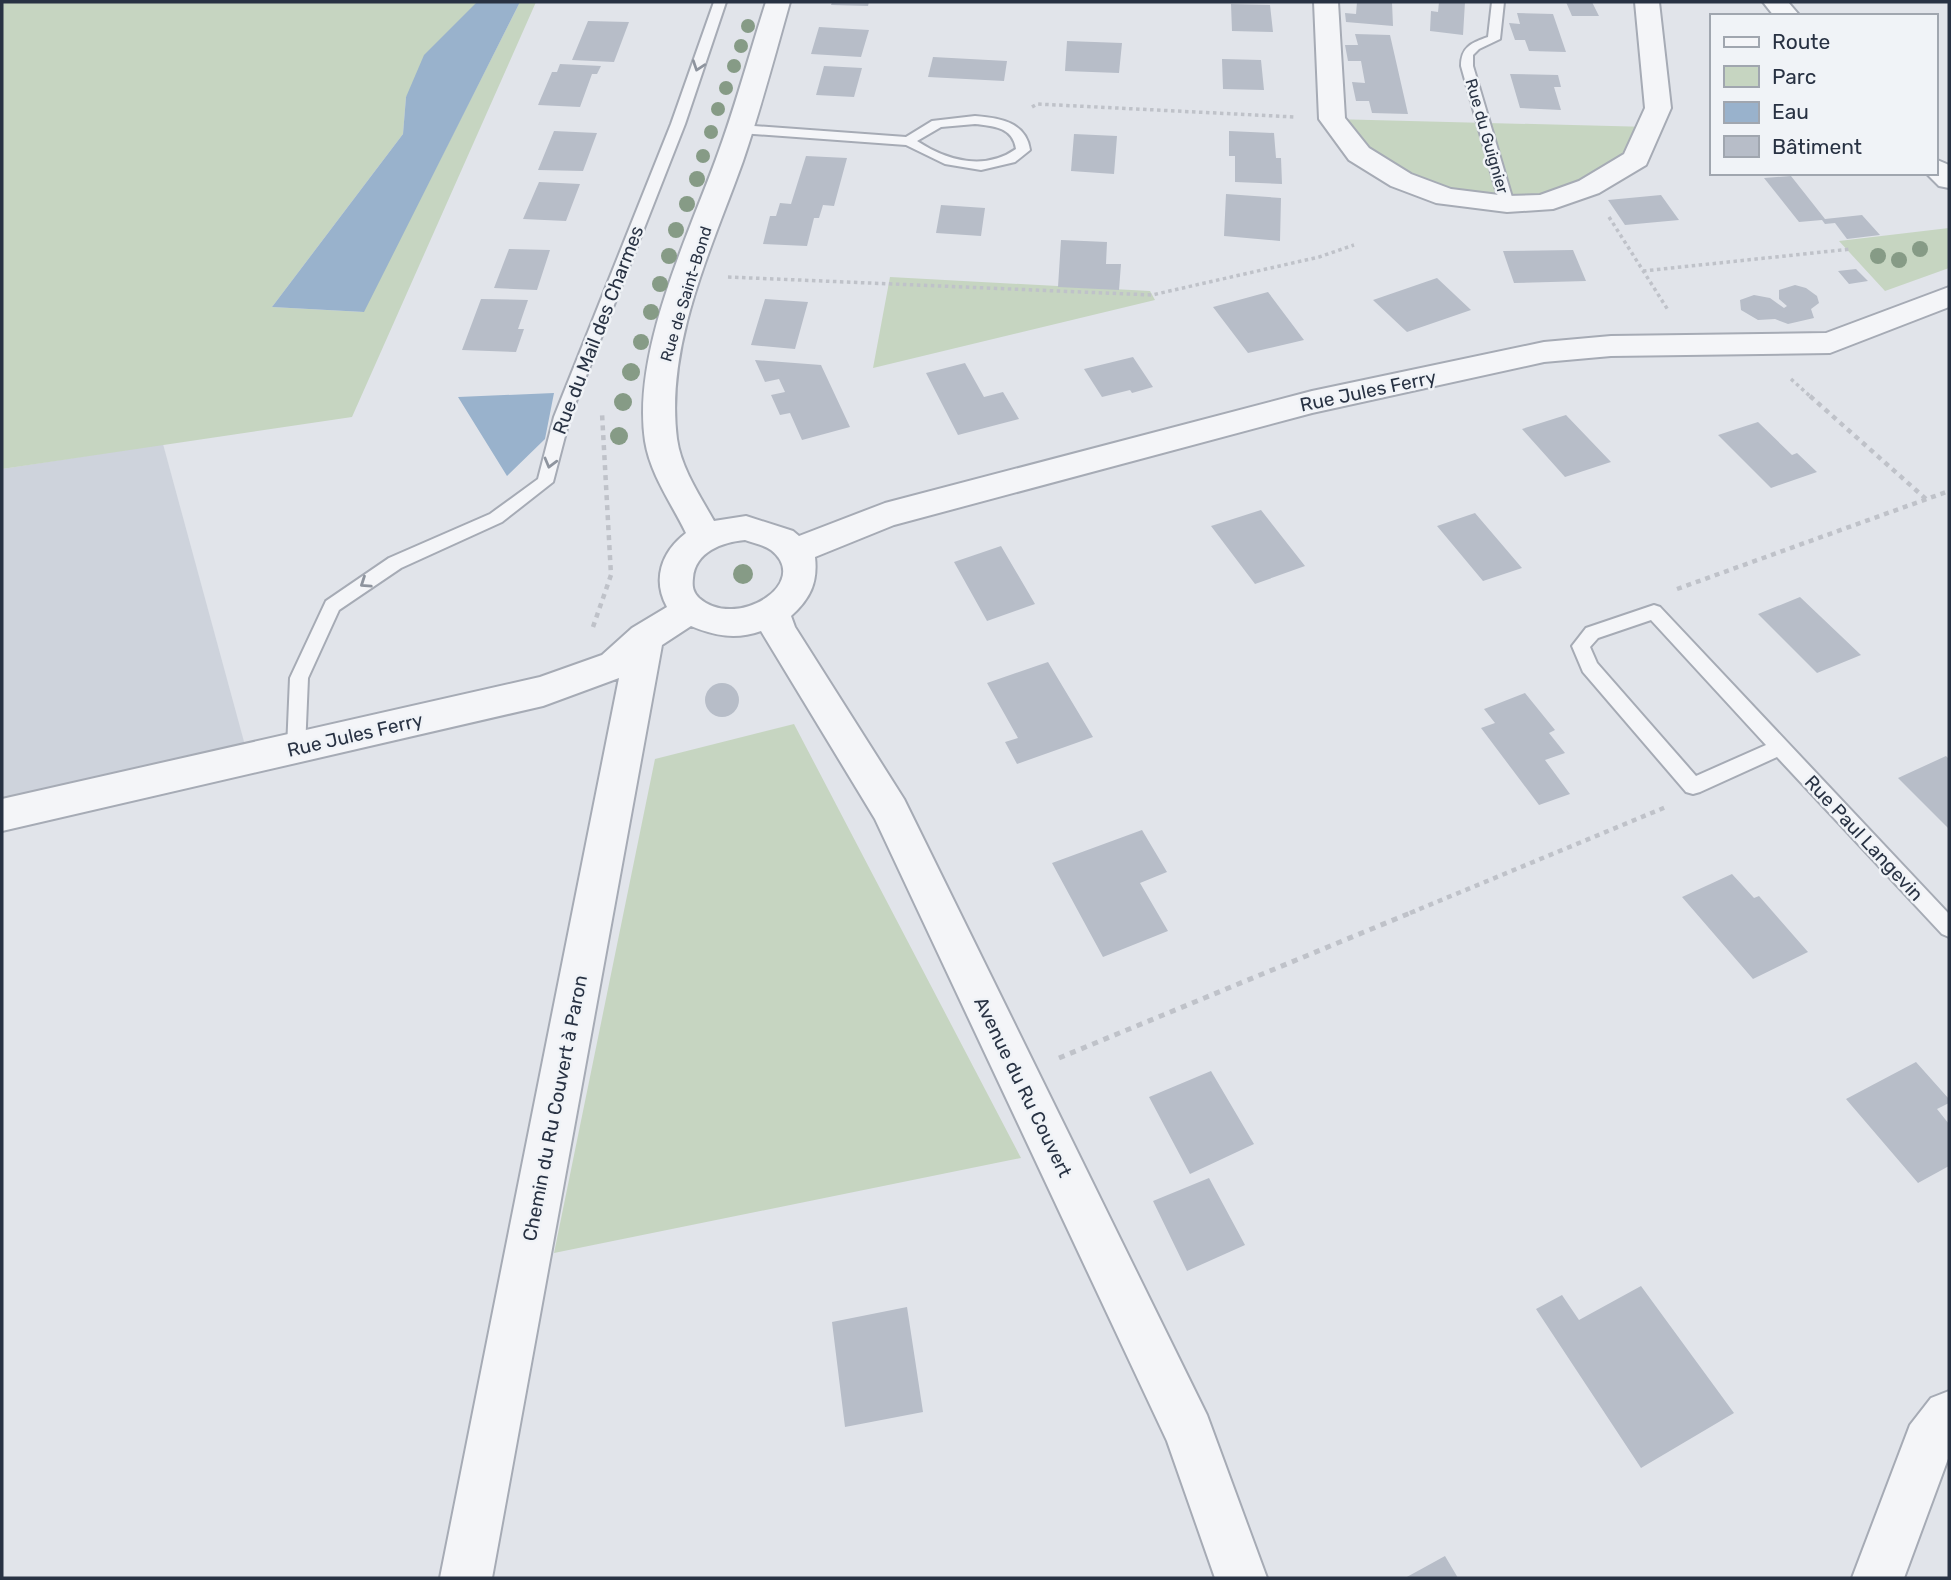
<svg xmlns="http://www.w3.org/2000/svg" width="1951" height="1580" viewBox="0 0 1951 1580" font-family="Rubik,sans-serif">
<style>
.built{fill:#ced3dc}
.green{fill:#c6d5c1}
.water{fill:#99b2cc}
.building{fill:#b7bdc8}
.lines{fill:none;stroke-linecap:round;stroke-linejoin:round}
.lane-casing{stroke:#a6abb5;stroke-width:4}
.street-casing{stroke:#a6abb5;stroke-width:4}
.path-far2{stroke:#bfc2c9;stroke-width:3.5;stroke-dasharray:3.5 3.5;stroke-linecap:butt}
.path-far1{stroke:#bfc2c9;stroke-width:4.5;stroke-dasharray:5 5;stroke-linecap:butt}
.path{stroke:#bfc2c9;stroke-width:5;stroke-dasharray:6 6;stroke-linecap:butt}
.lane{fill:#f4f5f8;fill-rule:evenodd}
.street{fill:#f4f5f8;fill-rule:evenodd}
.tree{fill:#869b86}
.oneway{stroke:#8e949e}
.labels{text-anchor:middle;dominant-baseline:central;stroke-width:5;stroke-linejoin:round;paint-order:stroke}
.far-street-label{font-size:16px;fill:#283243;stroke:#f0f3f7}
.street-label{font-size:19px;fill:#283243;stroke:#f0f3f7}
</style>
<rect width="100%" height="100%" fill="#e1e4ea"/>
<!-- built -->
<path class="built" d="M163,444L252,771L2,830V469Z"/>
<!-- green -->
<path class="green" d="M2,2H477L406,97L403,134L272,307L363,312L520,2H536L352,417L2,469Z
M1332,119L1650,127L1636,159L1589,187L1507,204L1401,180Z
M1949,228V268L1885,291L1839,241Z
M890,277L1150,291L1155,300L873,368Z
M794,724L1021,1158L554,1253L655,759Z"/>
<!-- water -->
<path class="water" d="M477,2H520L364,312L272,307L403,134L406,97L424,55Z
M554,393L545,439L507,476L458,397Z"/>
<!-- building -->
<path class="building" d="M832,2H869L868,6L831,5Z
M1357,2H1392L1393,26L1346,22L1345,13L1356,14Z
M1439,2H1465L1463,35L1430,31L1431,11L1438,12Z
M1566,2H1592L1599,16H1572Z
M1231,4L1270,5L1273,32L1232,31Z
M1517,13L1553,14L1566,52L1529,51L1525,40H1515L1509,23L1520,24Z
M588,21L629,22L614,62L572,60Z
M819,27L869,30L861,57L811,54Z
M1355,34L1390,35L1408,114L1372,113L1369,101H1356L1352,82L1365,83L1361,61H1348L1345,45H1358Z
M1067,41L1122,43L1119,73L1065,71Z
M933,57L1007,61L1004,81L928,77Z
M1222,59L1261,60L1264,90L1223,89Z
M560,64L601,66L597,74H592L580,107L538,105L552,72H557Z
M824,66L862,68L854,97L816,95Z
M1510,74L1558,75L1561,87H1554L1561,110L1520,108Z
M554,131L597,133L583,171L538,170Z
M1229,131L1274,133L1276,158H1281L1282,184L1235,182V156H1229Z
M1074,134L1117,136L1114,174L1071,171Z
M806,156L847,158L834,206L823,205L819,218H814L807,246L763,244L770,216H776L780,203L791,204Z
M1791,176L1825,219L1862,215L1880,235L1847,239L1835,223L1825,224L1822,220L1799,222L1764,178Z
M539,182L580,184L566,221L523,219Z
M1226,194L1281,198L1280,241L1224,236Z
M1661,195L1679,220L1625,225L1608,200Z
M941,205L985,208L981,236L936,233Z
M1061,240L1107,242L1106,264H1121L1119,290L1058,287Z
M509,249L550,250L537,290L494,288Z
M1573,250L1586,281L1514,283L1503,251Z
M1856,269L1868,281L1849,284L1838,271Z
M1437,278L1471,310L1407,332L1373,300Z
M1795,285L1806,288L1817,296L1819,303L1811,309L1814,318L1788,324L1775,319L1758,320L1741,310L1740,300L1754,295L1770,298L1784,308L1787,306L1779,299V290Z
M1268,292L1304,340L1248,353L1213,307Z
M481,299L528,300L518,329H524L516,352L462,350Z
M765,299L808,302L795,349L751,345Z
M1133,357L1153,387L1132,393L1130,390L1102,397L1084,369Z
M755,360L821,365L850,427L802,440L790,413L780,415L771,395L785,392L779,379L765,382Z
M965,363L984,397L1003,392L1019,419L958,435L926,373Z
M1566,415L1611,462L1565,477L1522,429Z
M1758,422L1792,455L1797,453L1817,472L1771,488L1718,435Z
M1261,510L1305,566L1255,584L1211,526Z
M1475,513L1522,568L1483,581L1437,526Z
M1001,546L1035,604L987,621L954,562Z
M1800,597L1861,655L1817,673L1758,614Z
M1048,662L1093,737L1017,764L1005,742L1018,738L987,683Z
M705 700a17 17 0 1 1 34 0a17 17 0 1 1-34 0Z
M1525,693L1555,730L1549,733L1565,753L1545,760L1570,794L1539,805L1481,728L1495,723L1484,709Z
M1946,756L1949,759V829L1898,778Z
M1142,830L1167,872L1140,883L1168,931L1103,957L1052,863Z
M1732,874L1754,898L1759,896L1808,952L1753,979L1682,897Z
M1916,1062L1949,1099V1103L1937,1109L1949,1124V1166L1918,1183L1846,1099Z
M1211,1071L1254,1144L1190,1174L1149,1097Z
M1209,1178L1245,1245L1187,1271L1153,1201Z
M1641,1286L1734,1413L1641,1468L1536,1309L1562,1295L1579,1320Z
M907,1307L923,1412L845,1427L832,1322Z
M1445,1556L1458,1578H1405Z"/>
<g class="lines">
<!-- lane casing -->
<g class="lane-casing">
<path id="lane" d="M714,2H726L685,124L570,417L553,482L502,522L401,568L339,610L308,678L305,749L303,754L296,757L289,754L287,749L290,678L326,601L389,558L490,514L538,479L554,417L671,124Z
M1492,2H1504L1500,39L1479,49L1473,55V66L1514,204L1507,208L1500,204L1461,66C1461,47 1471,43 1488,37Z
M975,116C1000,118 1026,122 1030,150L1015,162L981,170L945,164L906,145L740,133L733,129L740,125L906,137L932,121ZM975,124C993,126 1013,127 1016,149C985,171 947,161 917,141L941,127Z
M1654,605L1660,607L1949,914V937L1942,934L1777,757L1700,792L1693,794L1686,792L1583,672L1572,646L1586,628ZM1651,620L1766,745L1696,776L1597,663L1590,647L1598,638Z"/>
</g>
<!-- street casing -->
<g class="street-casing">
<path id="street" d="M766,2H790C775,55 761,108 743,161C712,248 665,344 677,439C681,468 700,496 714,521L746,516L793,531L799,536L885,503L1312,391L1544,342L1611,336L1826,333L1949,287V307L1830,353L1611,356L1544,362L1312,413L894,525L815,557C818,583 810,599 791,616L795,627L904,799L1207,1415L1267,1578H1215L1167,1441L875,819L761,631C736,640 715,636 691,626L662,645L492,1578H440L619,678L543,706L2,831V799L540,677L602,655L632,628L667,607C652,580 661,552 686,533C672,504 650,474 645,441C632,353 686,241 716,159C735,108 749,55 766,2ZM745,540C753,543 764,545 771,550C813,583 736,631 699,598C693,592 692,587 693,578C695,552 722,542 745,540Z
M1314,2H1338L1345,118L1369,148L1411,174L1451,189L1507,196L1540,195L1579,181L1624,154L1645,108L1635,2H1659L1671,108L1646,165L1599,193L1553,209L1507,212L1436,203L1391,186L1349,160L1319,119Z
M1763,2H1788L1800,16H1774Z
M1935,159L1949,165V188L1939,186L1926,173H1935Z
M1949,1391V1456L1904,1578H1852L1910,1425L1931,1398Z"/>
</g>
<!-- path-far2 -->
<path class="path-far2" d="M1032,107L1037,104L1295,117
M1609,217L1668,310
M1643,271L1851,249
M728,277L1152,295L1319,257L1354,245
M1791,379L1812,398"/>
<!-- path-far1 -->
<path class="path-far1" d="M1810,396L1926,499
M1677,589L1949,491
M593,627L611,575L602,413
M1410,913L1666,807"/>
<!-- path -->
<path class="path" d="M1059,1058L1415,911"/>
<!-- lane -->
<use href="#lane" class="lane"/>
<!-- street -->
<use href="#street" class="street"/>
</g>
<!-- trees -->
<g class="tree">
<circle cx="748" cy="26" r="7"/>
<circle cx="741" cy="46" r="7"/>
<circle cx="734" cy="66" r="7"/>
<circle cx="726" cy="88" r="7"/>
<circle cx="718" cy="109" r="7"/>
<circle cx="711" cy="132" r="7"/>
<circle cx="703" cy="156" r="7"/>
<circle cx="697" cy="179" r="8"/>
<circle cx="687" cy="204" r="8"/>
<circle cx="676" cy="230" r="8"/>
<circle cx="1920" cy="249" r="8"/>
<circle cx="669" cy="256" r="8"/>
<circle cx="1878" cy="256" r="8"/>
<circle cx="1899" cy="260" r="8"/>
<circle cx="660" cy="284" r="8"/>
<circle cx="651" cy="312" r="8"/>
<circle cx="641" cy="342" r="8"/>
<circle cx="631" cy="372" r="9"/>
<circle cx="623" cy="402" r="9"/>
<circle cx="619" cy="436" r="9"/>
<circle cx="743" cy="574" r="10"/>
</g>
<!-- one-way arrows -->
<defs><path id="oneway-chevron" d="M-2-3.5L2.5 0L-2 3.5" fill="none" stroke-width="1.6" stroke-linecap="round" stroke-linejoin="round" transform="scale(1.75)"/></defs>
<g class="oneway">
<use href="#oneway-chevron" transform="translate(698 66) rotate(109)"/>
<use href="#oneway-chevron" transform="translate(550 463) rotate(105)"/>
<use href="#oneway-chevron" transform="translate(365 583) rotate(146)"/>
</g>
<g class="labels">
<!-- far-street labels -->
<g class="far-street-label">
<text transform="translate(1487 136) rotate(74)">Rue du Guignier</text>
<text transform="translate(686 294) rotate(-73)">Rue de Saint-Bond</text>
</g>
<!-- street labels -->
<g class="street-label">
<text transform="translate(598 330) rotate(-69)">Rue du Mail des Charmes</text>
<text transform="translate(1368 391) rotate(-12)">Rue Jules Ferry</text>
<text transform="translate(355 735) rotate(-13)">Rue Jules Ferry</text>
<text transform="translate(1864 838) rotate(47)">Rue Paul Langevin</text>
<text transform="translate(1023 1087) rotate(64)">Avenue du Ru Couvert</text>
<text transform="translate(555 1108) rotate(-79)">Chemin du Ru Couvert à Paron</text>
</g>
</g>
<!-- border -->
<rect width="1951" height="1580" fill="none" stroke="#283243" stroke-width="7"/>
<!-- legend -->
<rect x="1710" y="14" width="228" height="161" fill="#f0f3f7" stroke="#a0a6af" stroke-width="2"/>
<rect x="1724" y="37" width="35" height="10" fill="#f4f5f8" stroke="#a0a6af" stroke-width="2"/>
<text x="1772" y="49" font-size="21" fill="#283243">Route</text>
<rect x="1724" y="66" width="35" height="21" fill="#c6d5c1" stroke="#a0a6af" stroke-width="2"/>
<text x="1772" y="84" font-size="21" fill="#283243">Parc</text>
<rect x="1724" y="102" width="35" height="21" fill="#99b2cc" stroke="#a0a6af" stroke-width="2"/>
<text x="1772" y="119" font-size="21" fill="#283243">Eau</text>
<rect x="1724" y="136" width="35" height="21" fill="#b7bdc8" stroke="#a0a6af" stroke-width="2"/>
<text x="1772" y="154" font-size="21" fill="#283243">Bâtiment</text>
</svg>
